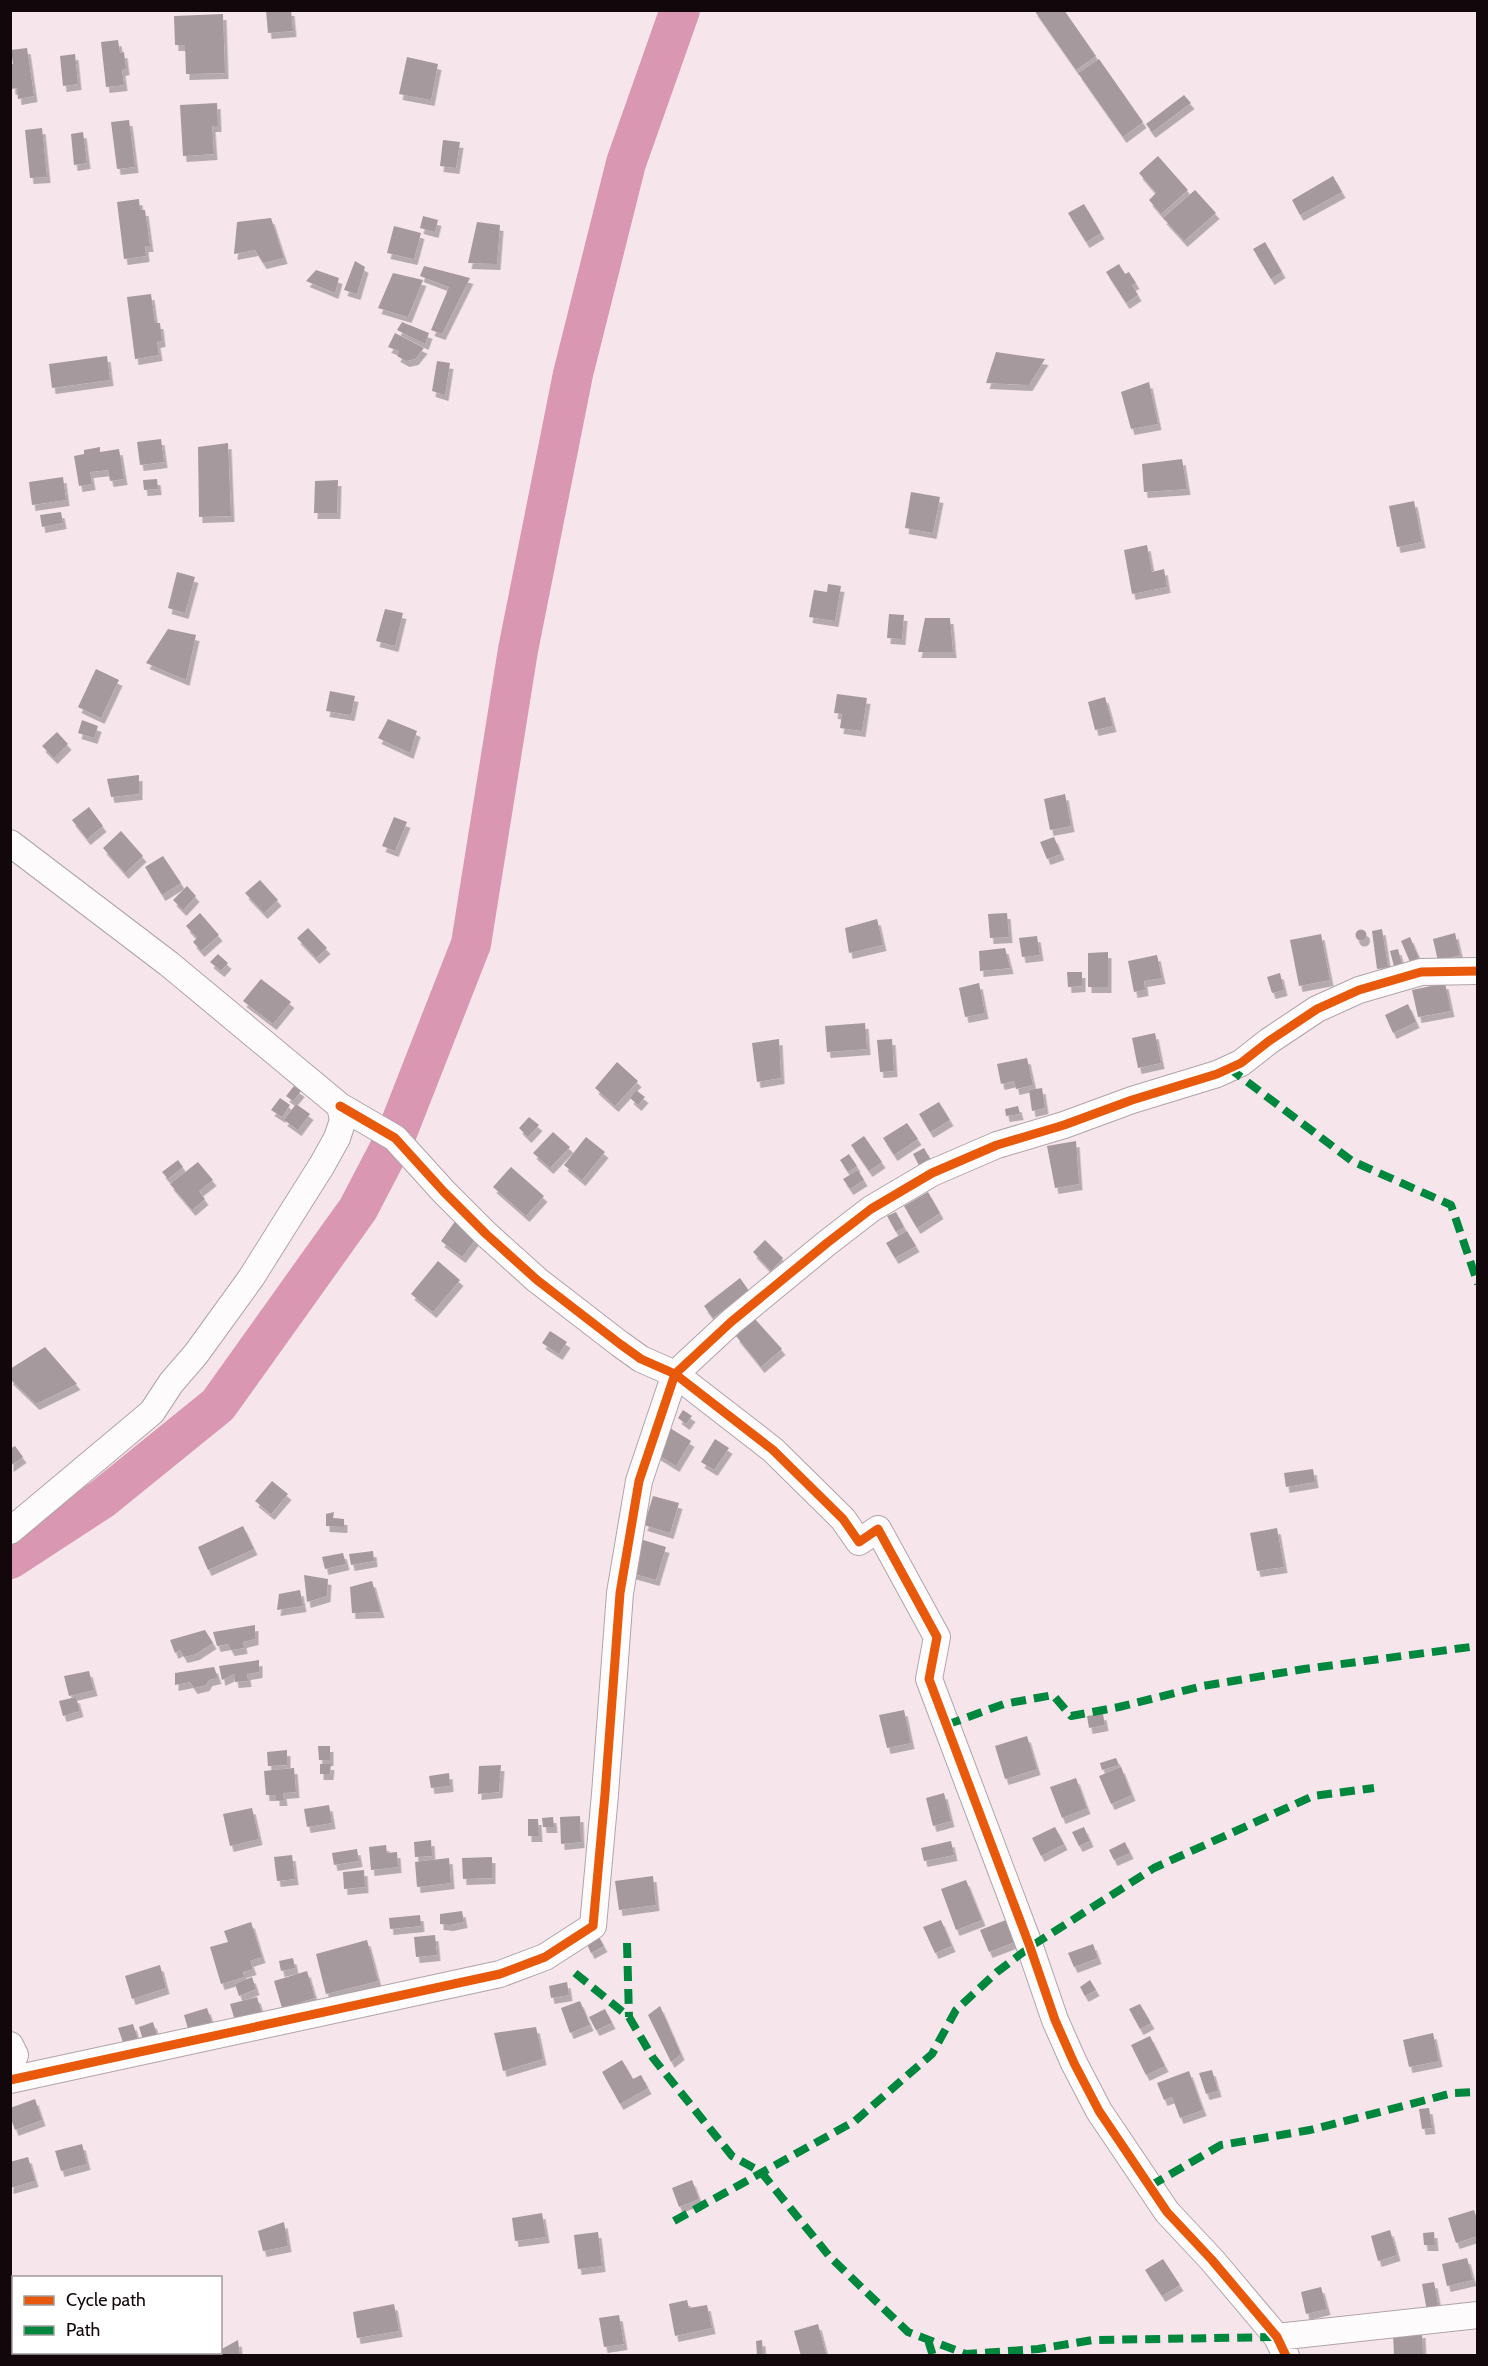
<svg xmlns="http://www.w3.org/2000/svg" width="1488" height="2366" viewBox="0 0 1488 2366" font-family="Cabin,sans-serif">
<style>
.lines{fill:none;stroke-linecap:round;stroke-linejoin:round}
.river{stroke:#d997b1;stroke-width:40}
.building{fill:#a5999d;filter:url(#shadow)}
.minor-casing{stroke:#b0a4a8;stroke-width:28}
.minor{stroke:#fefbfc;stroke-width:26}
.quiet{stroke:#00873e;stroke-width:8;stroke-dasharray:15 8;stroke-linecap:butt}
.cycleway-casing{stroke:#fff;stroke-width:13}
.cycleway{stroke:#e8590c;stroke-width:9}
</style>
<defs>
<filter id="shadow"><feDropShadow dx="3.5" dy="6" stdDeviation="0" flood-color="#0004"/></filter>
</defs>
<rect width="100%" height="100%" fill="#f6e6eb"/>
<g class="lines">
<!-- river -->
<path class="river" d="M10,1559L102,1499L218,1405L358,1209L395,1138L471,944L518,650L573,374L626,163L680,10"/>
</g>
<!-- building -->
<path class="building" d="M266,10H291L293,31L268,33Z
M1034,10H1064L1096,56L1076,70Z
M223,14L225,73L186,74L185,45H175L174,16Z
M118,40L120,53L124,52L126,69L122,70L124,85L106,87L101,42Z
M27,48L34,96L18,99L17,88L12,89L10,64H13L11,50Z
M75,54L78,84L63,86L60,56Z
M407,57L438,64L431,100L399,94Z
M1099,59L1143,122L1123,137L1078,73Z
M1184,95L1191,103L1152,132L1146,124Z
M217,103L218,126H212L214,154L183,156L180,105Z
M129,120L135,167L117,169L111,122Z
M42,128L47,177L30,178L25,130Z
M83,132L87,163L74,165L71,134Z
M443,140L460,142L456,168L440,166Z
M1158,156L1188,190L1161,214L1149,200L1156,193L1139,173Z
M1333,176L1342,192L1300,215L1292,200Z
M1195,190L1216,213L1184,241L1163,218Z
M139,199L140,210H145L150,246H145L146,256L124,259L117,202Z
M1084,204L1101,233L1086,242L1068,213Z
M423,216L438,220L435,232L420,228Z
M271,218L284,258L263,263L255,250L234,254L237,222Z
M477,222L500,225L497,264L468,263Z
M394,226L421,233L414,259L387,253Z
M1265,242L1282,272L1271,279L1253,249Z
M355,261L365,267L357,294L344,290Z
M1119,264L1125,274L1129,272L1136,283L1132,285L1138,295L1126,303L1106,272Z
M424,266L470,278L442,334L431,330L449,287L420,276Z
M316,270L339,278L335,293L306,281Z
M393,273L423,280L408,317L378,308Z
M151,294L155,323H160L162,341L157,342L159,355L135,359L127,297Z
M402,322L429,333L425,344L397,330Z
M395,333L424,348L415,359L406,361L397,356L399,351L388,347Z
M996,352L1045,359L1029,385L986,383Z
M107,356L110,380L52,388L49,364Z
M437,361L450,363L445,395L432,391Z
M1149,382L1158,424L1131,429L1121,392Z
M161,439L164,462L140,465L137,442Z
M228,443L231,516L199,517L198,447Z
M100,447V452L119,449L124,479L110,481L108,470L90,472L92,484L79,486L74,456L84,454V450Z
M1182,459L1187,489L1144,492L1142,464Z
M63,477L66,500L32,505L29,482Z
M157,479L158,489L144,490L143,480Z
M338,480L337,513H314L315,481Z
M911,492L940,497L933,533L905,528Z
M1414,501L1422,542L1397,547L1389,506Z
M61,512L63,523L42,527L40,515Z
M1147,545L1152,572L1164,569L1167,587L1132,594L1124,550Z
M177,572L195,577L185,613L168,608Z
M828,584L841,586L835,621L809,617L814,590L827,592Z
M385,609L403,613L395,646L376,641Z
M889,614L904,615L902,639L887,638Z
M925,618H950L953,652H918Z
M168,629L196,635L186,680L146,663Z
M96,669L119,680L101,718L78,707Z
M330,691L355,696L351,715L326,711Z
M837,694L867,698L862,731L840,728L842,714L834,713Z
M1105,697L1113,726L1095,730L1088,702Z
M388,719L417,731L410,753L378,738Z
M82,720L98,726L94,738L78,733Z
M57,732L68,744L54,758L42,746Z
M139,775V794L111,797L107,779Z
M1065,794L1071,826L1050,830L1044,799Z
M89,807L103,826L87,839L72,820Z
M394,817L407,822L395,851L382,846Z
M121,831L143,856L125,873L103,848Z
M1054,837L1061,854L1047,859L1040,842Z
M163,856L181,883L162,895L145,867Z
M260,880L278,900L264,913L245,893Z
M187,886L196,896L183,910L173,900Z
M200,913L219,935L201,951L193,942L197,938L186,926Z
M1007,913L1009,937L990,938L988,914Z
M877,919L883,945L849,953L845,928Z
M308,928L327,948L316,958L297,938Z
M1382,929L1388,967L1377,969L1372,931Z
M1355.5 935a5.5 5.5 0 1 1 11 0a5.5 5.5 0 1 1-11 0Z
M1455,933L1460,955L1438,961L1433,939Z
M1321,934L1330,980L1299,986L1290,940Z
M1037,936L1040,955L1022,957L1019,938Z
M1410,937L1419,958L1410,962L1401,941Z
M1005,948L1010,968L980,971L979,951Z
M1398,949L1403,968L1395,970L1390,951Z
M1108,952V987H1088V953Z
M218,954L228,963L221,971L210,962Z
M1157,955L1162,978L1144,981L1145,990L1134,992L1128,961Z
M1067,972H1082V986L1068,987Z
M1280,973L1284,990L1272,993L1267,977Z
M261,979L291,1002L273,1024L243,1001Z
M979,983L985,1013L965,1017L959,988Z
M1445,983L1451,1011L1418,1017L1412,990Z
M1408,1004L1416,1022L1393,1033L1385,1015Z
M865,1023L867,1049L827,1052L825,1026Z
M1155,1033L1161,1063L1138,1068L1132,1038Z
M779,1039L781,1078L757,1082L752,1043Z
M892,1039L894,1071L880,1072L877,1040Z
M1027,1058L1033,1085L1016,1089L1014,1081L1001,1084L997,1064Z
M617,1062L638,1081L615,1106L595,1088Z
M294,1086L301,1091L293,1101L286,1096Z
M1042,1088L1045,1108L1032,1111L1029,1090Z
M636,1090L645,1097L638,1105L630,1098Z
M280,1098L290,1105L282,1117L271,1110Z
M939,1102L950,1120L930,1132L919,1114Z
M296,1104L310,1114L298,1130L284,1120Z
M1018,1106L1020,1114L1006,1116L1005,1109Z
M529,1117L539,1125L528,1137L519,1128Z
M907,1123L918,1139L894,1155L883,1138Z
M553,1132L570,1147L550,1168L533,1153Z
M864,1136L882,1162L869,1171L851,1145Z
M586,1137L605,1152L582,1180L564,1165Z
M1076,1141L1079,1184L1055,1188L1047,1146Z
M924,1148L932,1162L921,1169L913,1154Z
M849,1154L857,1166L848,1172L840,1160Z
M178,1160L183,1167L168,1179L162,1172Z
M198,1162L213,1180L199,1191L205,1199L192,1210L170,1184Z
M511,1167L544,1196L526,1216L493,1187Z
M858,1170L864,1180L850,1189L843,1179Z
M928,1192L940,1213L917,1228L904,1206Z
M896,1212L904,1227L896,1232L887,1216Z
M456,1220L478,1236L462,1257L441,1241Z
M907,1231L916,1246L895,1258L886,1243Z
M765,1240L783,1258L771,1271L753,1252Z
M438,1261L460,1280L433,1312L411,1294Z
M740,1278L749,1291L713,1318L704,1306Z
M754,1318L782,1349L761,1367L736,1336Z
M550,1331L567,1342L559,1354L542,1343Z
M45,1347L77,1384L36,1404L10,1379V1369Z
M683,1410L692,1416L686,1424L678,1418Z
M670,1428L691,1441L676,1466L655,1453Z
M715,1439L729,1448L714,1470L701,1462Z
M15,1446L23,1457L10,1466V1449Z
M1313,1469L1315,1482L1286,1487L1284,1473Z
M272,1481L288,1494L271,1514L255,1501Z
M653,1496L679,1503L670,1533L644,1525Z
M334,1512L333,1518L344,1519V1527L326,1526V1514Z
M243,1526L254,1549L208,1570L198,1547Z
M1277,1528L1284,1567L1257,1571L1250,1533Z
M640,1539L666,1547L656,1580L631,1573Z
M373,1551L374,1561L351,1565L349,1554Z
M343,1553L346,1564L325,1569L322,1557Z
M304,1575L328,1579L327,1596L307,1602Z
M372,1581L381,1612L352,1613L350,1587Z
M300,1590L303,1606L277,1610L279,1594Z
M255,1625V1639L243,1642L244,1648L231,1650L228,1644L217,1646L213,1632Z
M205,1630L213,1643L196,1654L184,1657L180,1650L175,1653L170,1640Z
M259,1660V1672L247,1674L248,1681L235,1682L234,1674L222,1680L219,1666Z
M214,1667L218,1678L209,1680L206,1685L194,1688L190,1682L175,1685V1673Z
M89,1671L94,1690L69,1696L64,1676Z
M76,1697L80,1711L63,1716L59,1701Z
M904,1710L911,1743L887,1748L879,1715Z
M1103,1714L1105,1725L1089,1728L1087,1716Z
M1027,1736L1037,1769L1005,1779L995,1746Z
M318,1746H330V1760H319Z
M287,1750V1765L268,1766L267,1752Z
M1116,1758L1119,1765L1102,1770L1100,1763Z
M320,1764H331L330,1774H320Z
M501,1765L499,1792L478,1794L479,1766Z
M1121,1767L1132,1795L1111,1804L1099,1776Z
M294,1768L296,1792L283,1793L284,1800H276V1795H266L264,1771Z
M449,1773L450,1786L431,1788L429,1776Z
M1076,1778L1087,1808L1062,1818L1050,1787Z
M944,1793L951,1821L933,1826L926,1798Z
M329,1805L332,1823L307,1827L304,1809Z
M252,1808L259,1839L230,1846L223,1814Z
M580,1816L581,1842L561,1844L560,1817Z
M553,1817L554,1827H543L542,1818Z
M528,1819H538L539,1836H528Z
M1055,1827L1064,1844L1041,1856L1032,1838Z
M1084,1827L1090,1841L1079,1846L1072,1832Z
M431,1840L432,1856L415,1857L414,1842Z
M951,1841L954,1855L924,1861L921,1848Z
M1125,1842L1130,1853L1114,1860L1109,1850Z
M386,1845L387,1853L397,1852L398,1867L371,1870L369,1847Z
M357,1849L359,1861L334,1865L332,1853Z
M292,1855L295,1879L277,1881L274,1857Z
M492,1857V1878L463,1879L462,1858Z
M449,1858L451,1883L417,1887L415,1862Z
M364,1870L365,1887L344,1889L343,1872Z
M653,1876L656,1905L619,1910L615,1881Z
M966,1880L982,1920L956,1930L941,1889Z
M462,1911L464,1922L450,1925L440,1924V1914Z
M420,1915L421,1926L390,1929L389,1918Z
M941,1920L952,1946L935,1953L923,1927Z
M1006,1920L1015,1942L989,1952L980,1930Z
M251,1922L262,1957L250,1961L253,1969L243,1972L244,1977L221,1984L210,1947L228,1942L224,1931Z
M596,1932L604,1946L591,1953L584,1938Z
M435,1935L437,1955L416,1957L414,1937Z
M367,1940L378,1981L326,1994L316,1954Z
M1093,1944L1098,1958L1074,1967L1068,1953Z
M293,1958L295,1968L281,1971L279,1961Z
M160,1965L166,1988L132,1999L125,1976Z
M307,1971L315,1998L282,2008L274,1981Z
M252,1977L256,1989L239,1996L235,1984Z
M1090,1980L1096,1990L1085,1996L1080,1987Z
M567,1982L569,1995L551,1998L549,1986Z
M257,1997L263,2017L236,2024L230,2004Z
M580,2001L590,2025L570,2033L561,2008Z
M1140,2004L1151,2023L1140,2029L1129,2009Z
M660,2006L681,2054L671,2062L648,2015Z
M207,2008L215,2031L191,2039L184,2015Z
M605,2009L612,2023L596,2030L589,2017Z
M153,2022L159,2041L145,2046L139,2027Z
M133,2024L140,2046L126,2051L118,2028Z
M536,2027L543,2059L503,2071L494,2033Z
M1433,2033L1439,2061L1409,2067L1403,2040Z
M1150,2036L1165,2066L1146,2075L1131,2045Z
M622,2060L633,2079L641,2075L648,2088L620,2104L602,2072Z
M1212,2070L1218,2091L1206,2094L1199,2073Z
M1189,2071L1203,2110L1180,2118L1172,2097L1164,2100L1157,2083Z
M35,2099L42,2120L15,2130L10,2116V2108Z
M1429,2108L1432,2128L1422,2129L1419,2109Z
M82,2144L87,2164L61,2171L55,2151Z
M28,2157L35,2181L10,2188V2162Z
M692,2180L699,2199L679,2207L672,2188Z
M1474,2210L1478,2222V2236L1456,2243L1448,2218Z
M542,2213L546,2237L515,2241L512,2218Z
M284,2222L288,2246L263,2251L258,2231Z
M1390,2230L1397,2255L1378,2261L1371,2236Z
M598,2232L602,2266L578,2269L574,2235Z
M1434,2232L1435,2245H1424L1423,2233Z
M1467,2258L1473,2280L1447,2286L1442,2264Z
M1163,2259L1180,2285L1162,2296L1145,2270Z
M1434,2282L1439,2309L1427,2311L1422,2284Z
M1321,2287L1327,2309L1306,2314L1301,2292Z
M687,2300L689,2308L707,2305L712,2328L675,2336L669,2304Z
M394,2304L399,2331L357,2338L353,2312Z
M619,2315L624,2344L604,2347L599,2318Z
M818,2324L826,2354L801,2356L794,2331Z
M1422,2332L1423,2355L1394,2356L1393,2333Z
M238,2340L240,2356H210L220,2352V2350Z
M762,2340L763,2356H757L756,2341Z"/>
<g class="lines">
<!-- minor casing -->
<g class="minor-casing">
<path id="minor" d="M10,843L169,964L305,1077L340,1106L343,1120L337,1138L322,1165L251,1278L196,1354L171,1383L152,1412L10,1531
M340,1106L395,1138L444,1192L486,1234L537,1280L620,1344L641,1359L675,1374L773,1450L843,1519L859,1542L878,1529L937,1637L929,1679L1030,1947L1055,2020L1074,2063L1099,2111L1167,2212L1212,2260L1277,2337L1286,2356
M10,2045L15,2055L10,2066
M10,2080L500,1974L545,1957L593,1926L605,1794L620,1593L639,1481L675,1374L731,1322L827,1243L871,1209L932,1173L997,1145L1064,1125L1132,1100L1217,1074L1241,1063L1269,1041L1317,1009L1359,990L1421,972L1478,971
M1277,2337L1478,2315"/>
</g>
<!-- minor -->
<use href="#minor" class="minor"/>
<!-- quiet -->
<path class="quiet" d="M1229,1068L1352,1161L1451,1205L1478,1284
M946,1725L1004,1704L1053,1695L1071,1716L1119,1707L1203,1686L1304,1669L1478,1646
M627,1943L629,2017
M575,1973L629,2017L653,2058L732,2156L761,2172L830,2257L908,2332L966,2354L1038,2349L1093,2340L1277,2337
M1150,2186L1221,2145L1310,2130L1453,2093L1478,2092
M674,2221L855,2121L932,2054L956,2010L997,1972L1030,1947L1154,1868L1313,1796L1374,1788
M928,2340L933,2356"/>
<!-- cycleway casing -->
<g class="cycleway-casing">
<path id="cycleway" d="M340,1106L395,1138L444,1192L486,1234L537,1280L620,1344L641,1359L675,1374L773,1450L843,1519L859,1542L878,1529L937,1637L929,1679L1030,1947L1055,2020L1074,2063L1099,2111L1167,2212L1212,2260L1277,2337L1286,2356
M10,2080L500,1974L545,1957L593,1926L605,1794L620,1593L639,1481L675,1374L731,1322L827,1243L871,1209L932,1173L997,1145L1064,1125L1132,1100L1217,1074L1241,1063L1269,1041L1317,1009L1359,990L1421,972L1478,971"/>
</g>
<!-- cycleway -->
<use href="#cycleway" class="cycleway"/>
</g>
<!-- border -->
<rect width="1488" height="2366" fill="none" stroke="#12080c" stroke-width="24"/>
<!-- legend -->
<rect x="12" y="2276" width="210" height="78" fill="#ffffff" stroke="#a09c9e" stroke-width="1.5"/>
<rect x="24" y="2296" width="30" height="9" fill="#e8590c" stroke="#a09c9e" stroke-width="1.5"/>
<text x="66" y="2306" font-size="18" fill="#12080c">Cycle path</text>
<rect x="24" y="2326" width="30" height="9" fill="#00873e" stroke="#a09c9e" stroke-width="1.5"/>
<text x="66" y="2336" font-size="18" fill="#12080c">Path</text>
</svg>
